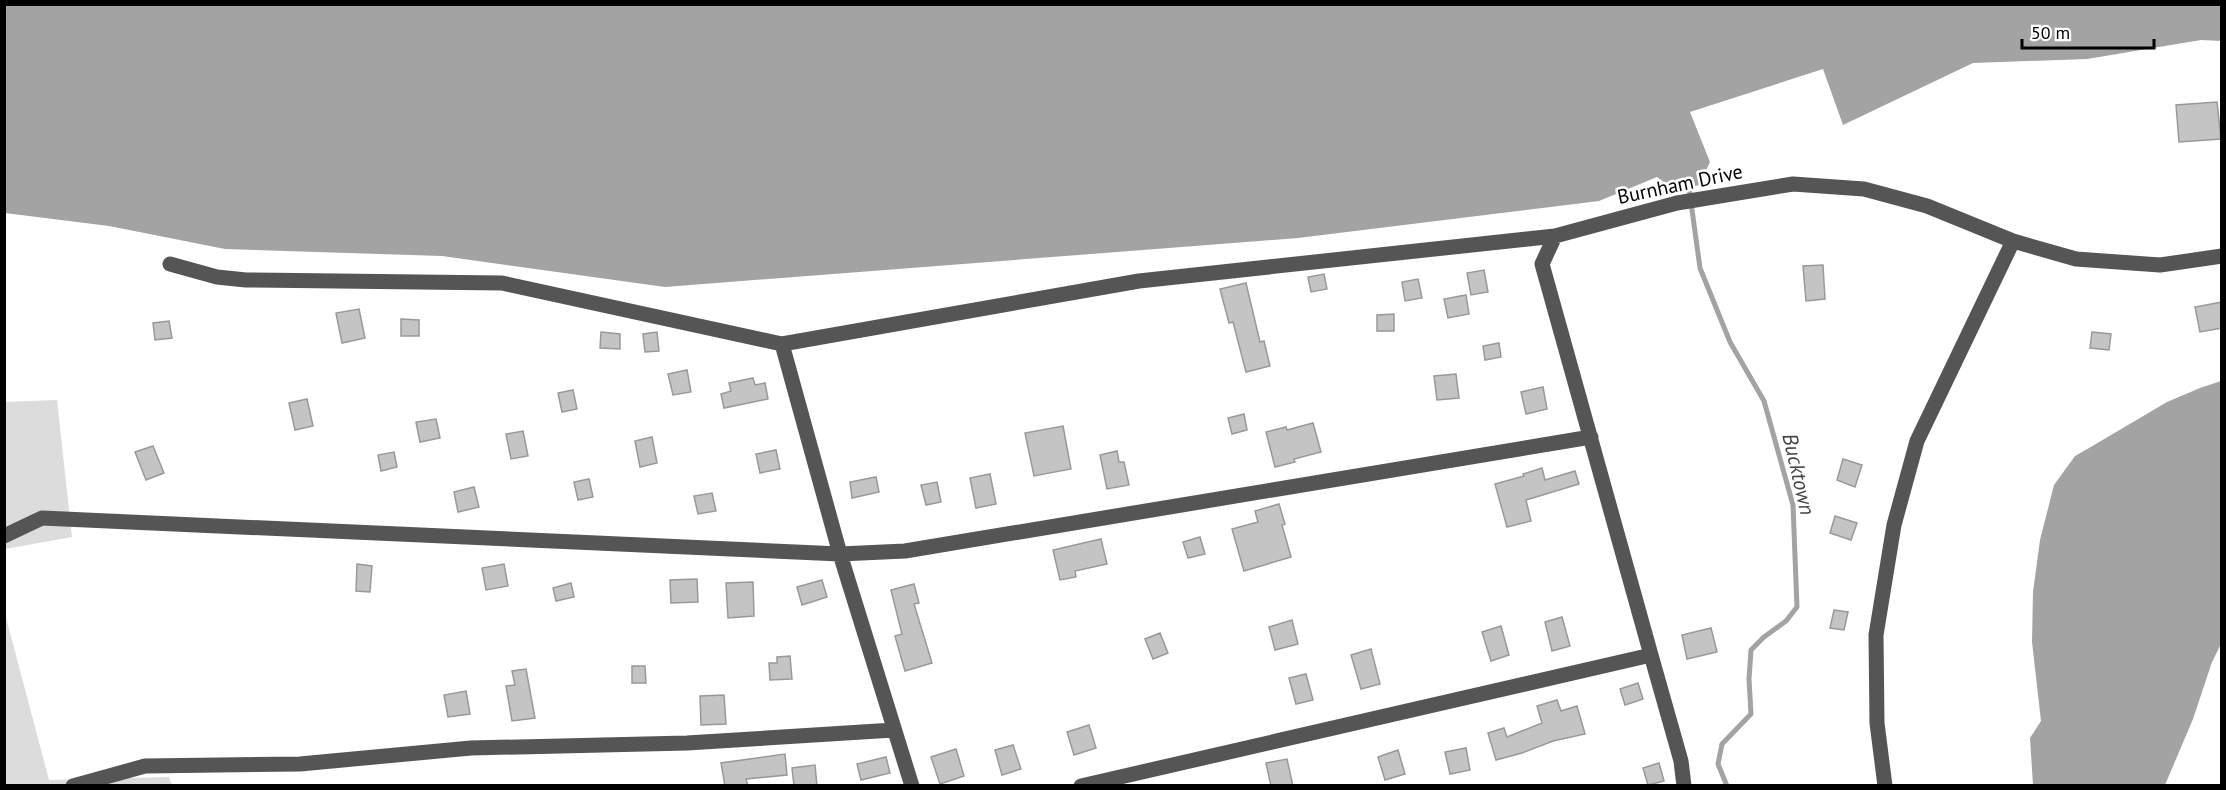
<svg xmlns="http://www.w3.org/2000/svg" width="2226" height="790" viewBox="0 0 2226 790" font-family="'PT Sans',sans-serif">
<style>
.green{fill:#dcdcdc}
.water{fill:#a3a3a3}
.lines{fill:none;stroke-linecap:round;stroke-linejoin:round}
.stream{stroke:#a3a3a3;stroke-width:5}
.building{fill:#c4c4c4;stroke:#999;stroke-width:1.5}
.minor{stroke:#555;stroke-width:15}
.labels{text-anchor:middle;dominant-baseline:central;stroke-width:5;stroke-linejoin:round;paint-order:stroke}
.street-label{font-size:20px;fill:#000;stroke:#fff}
.water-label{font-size:21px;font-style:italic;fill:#444;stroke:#fff}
</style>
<rect width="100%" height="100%" fill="#fff"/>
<!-- green -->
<path class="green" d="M57,400L72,537L5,549L4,402Z
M4,610L49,780L169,777L172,785H5Z"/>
<!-- water -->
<path class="water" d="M5,4H2221L2222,41L2201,40L2087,59L1973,63L1843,125L1823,69L1690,112L1710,162L1699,185L1676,191L1657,177L1599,201L1298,238L665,287L442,256L225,249L109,226L5,213Z
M2221,381V644L2212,662L2193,719L2165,785H2033L2030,738L2041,721L2032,642L2033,592L2040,540L2054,485L2075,456L2089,448L2167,402L2200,388Z"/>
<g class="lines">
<!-- stream -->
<path class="stream" d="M1689,188L1700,268L1730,342L1764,401L1793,505L1797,607L1786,621L1764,637L1751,650L1749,679L1751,714L1722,744L1718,764L1727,786"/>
</g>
<!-- building -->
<path class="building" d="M2217,102L2221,139L2179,142L2176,105Z
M1823,265L1825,299L1806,301L1803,266Z
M1484,270L1488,292L1471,295L1467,273Z
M1324,274L1327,289L1311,292L1308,277Z
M1418,279L1422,298L1405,301L1402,282Z
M1246,283L1260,342L1264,341L1270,366L1246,372L1233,322L1229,323L1220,289Z
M1466,295L1469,314L1448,318L1444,299Z
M2222,302V328L2200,332L2195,307Z
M359,309L365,338L342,343L336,313Z
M1394,314V331H1377V315Z
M401,319L419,320V336H401Z
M169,321L172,338L155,340L153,323Z
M601,332L620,334V349L600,348Z
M657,332L659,351L645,352L643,334Z
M2092,332L2111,334L2109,350L2090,348Z
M1499,343L1501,357L1485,360L1483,346Z
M687,370L691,392L673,395L668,374Z
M1456,374L1459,398L1437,400L1434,376Z
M753,378L755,385L765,383L768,399L724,408L721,394L731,391L729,383Z
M1543,387L1547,409L1526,414L1521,392Z
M573,390L577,409L562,412L558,393Z
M307,399L313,426L295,430L289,403Z
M1244,414L1247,430L1232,434L1228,418Z
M436,419L440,438L420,442L416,422Z
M1313,423L1321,452L1294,459L1295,462L1275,467L1266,432L1286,427L1287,430Z
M1063,426L1071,469L1034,476L1025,433Z
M523,431L528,456L511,459L506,434Z
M652,437L657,463L640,467L635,441Z
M153,446L164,473L146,480L135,452Z
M776,450L780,469L760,473L756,454Z
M1117,451L1119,462H1124L1129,485L1107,489L1100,455Z
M394,452L397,467L381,471L378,455Z
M1843,459L1862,465L1855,487L1837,480Z
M1542,468L1545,480L1575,471L1579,484L1526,500L1531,521L1507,527L1495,484L1524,476L1523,474Z
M990,474L996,504L976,508L970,478Z
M876,477L879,492L852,498L850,482Z
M589,479L593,497L578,500L574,482Z
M937,482L941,502L926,505L921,485Z
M474,487L479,507L458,512L454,492Z
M712,493L716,511L698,514L694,496Z
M1279,504L1285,524L1282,525L1291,557L1244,571L1232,529L1258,522L1255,511Z
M1835,516L1857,523L1851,540L1830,533Z
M1200,537L1205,554L1188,558L1183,542Z
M1101,539L1107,564L1075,571L1076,577L1060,580L1053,550Z
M357,564L372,566L370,592L356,591Z
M504,564L508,586L486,590L482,568Z
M697,579L698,602L671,603L670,580Z
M822,580L827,597L802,605L797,587Z
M753,582L754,616L728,618L726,583Z
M571,583L574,597L556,601L553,588Z
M914,584L919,603L914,604L932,663L905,671L895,636L902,634L891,590Z
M1834,610L1848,612L1844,630L1830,628Z
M1562,617L1570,646L1552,651L1545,622Z
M1292,620L1298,644L1275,650L1269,627Z
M1501,626L1509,655L1491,661L1482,632Z
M1711,628L1717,652L1687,659L1682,635Z
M1160,633L1168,653L1153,659L1145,639Z
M1371,649L1380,684L1361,689L1351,655Z
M790,656L792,679L770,680L769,663H777V657Z
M632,666H645L646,683H632Z
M526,669L535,718L512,721L506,686L515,685L512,671Z
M1306,674L1313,700L1296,704L1289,678Z
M1638,683L1643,699L1625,705L1620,689Z
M466,691L470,714L448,717L444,695Z
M724,695L726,724L701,725L700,696Z
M1557,700L1561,711L1577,706L1585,734L1553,741L1522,753L1496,760L1488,733L1504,728L1507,737L1542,723L1537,706Z
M1089,725L1096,748L1074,755L1067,732Z
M1013,745L1021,769L1002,775L995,750Z
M1466,748L1470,770L1450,774L1445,752Z
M956,749L964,776L940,784L931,757Z
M1398,750L1405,774L1385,780L1378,757Z
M785,754L787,775L746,779L748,786H725L721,763Z
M886,757L890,773L861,780L857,764Z
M1287,759L1293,786H1271L1266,763Z
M1659,763L1664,781L1648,785L1643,768Z
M815,765L817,786H794L792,768Z"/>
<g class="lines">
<!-- minor -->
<path class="minor" d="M170,264L217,277L246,280L502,283L782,344L840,554L912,786
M782,344L1139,281L1555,236L1677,203L1793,184L1864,189L1927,206L2013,241L2076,259L2160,265L2222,256
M4,536L42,518L840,554L905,551L1591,437
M1651,655L1681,761L1684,786
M73,786L145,766L300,764L471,748L687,743L894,730
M1081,786L1651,655L1542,264L1555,236
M1885,786L1877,723L1876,635L1894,525L1917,441L2013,241"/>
</g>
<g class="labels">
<!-- street labels -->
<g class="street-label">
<text transform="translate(1680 184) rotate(-12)">Burnham Drive</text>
</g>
<!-- water labels -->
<g class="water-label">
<text transform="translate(1799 474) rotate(77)">Bucktown</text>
</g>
</g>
<!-- border -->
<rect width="2226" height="790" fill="none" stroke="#000000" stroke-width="12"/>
<!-- scale -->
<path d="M2022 39v9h132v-9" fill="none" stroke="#000000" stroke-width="3"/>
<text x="2031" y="39" font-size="18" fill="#000000" stroke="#ffffff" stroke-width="4.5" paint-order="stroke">50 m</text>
</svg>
